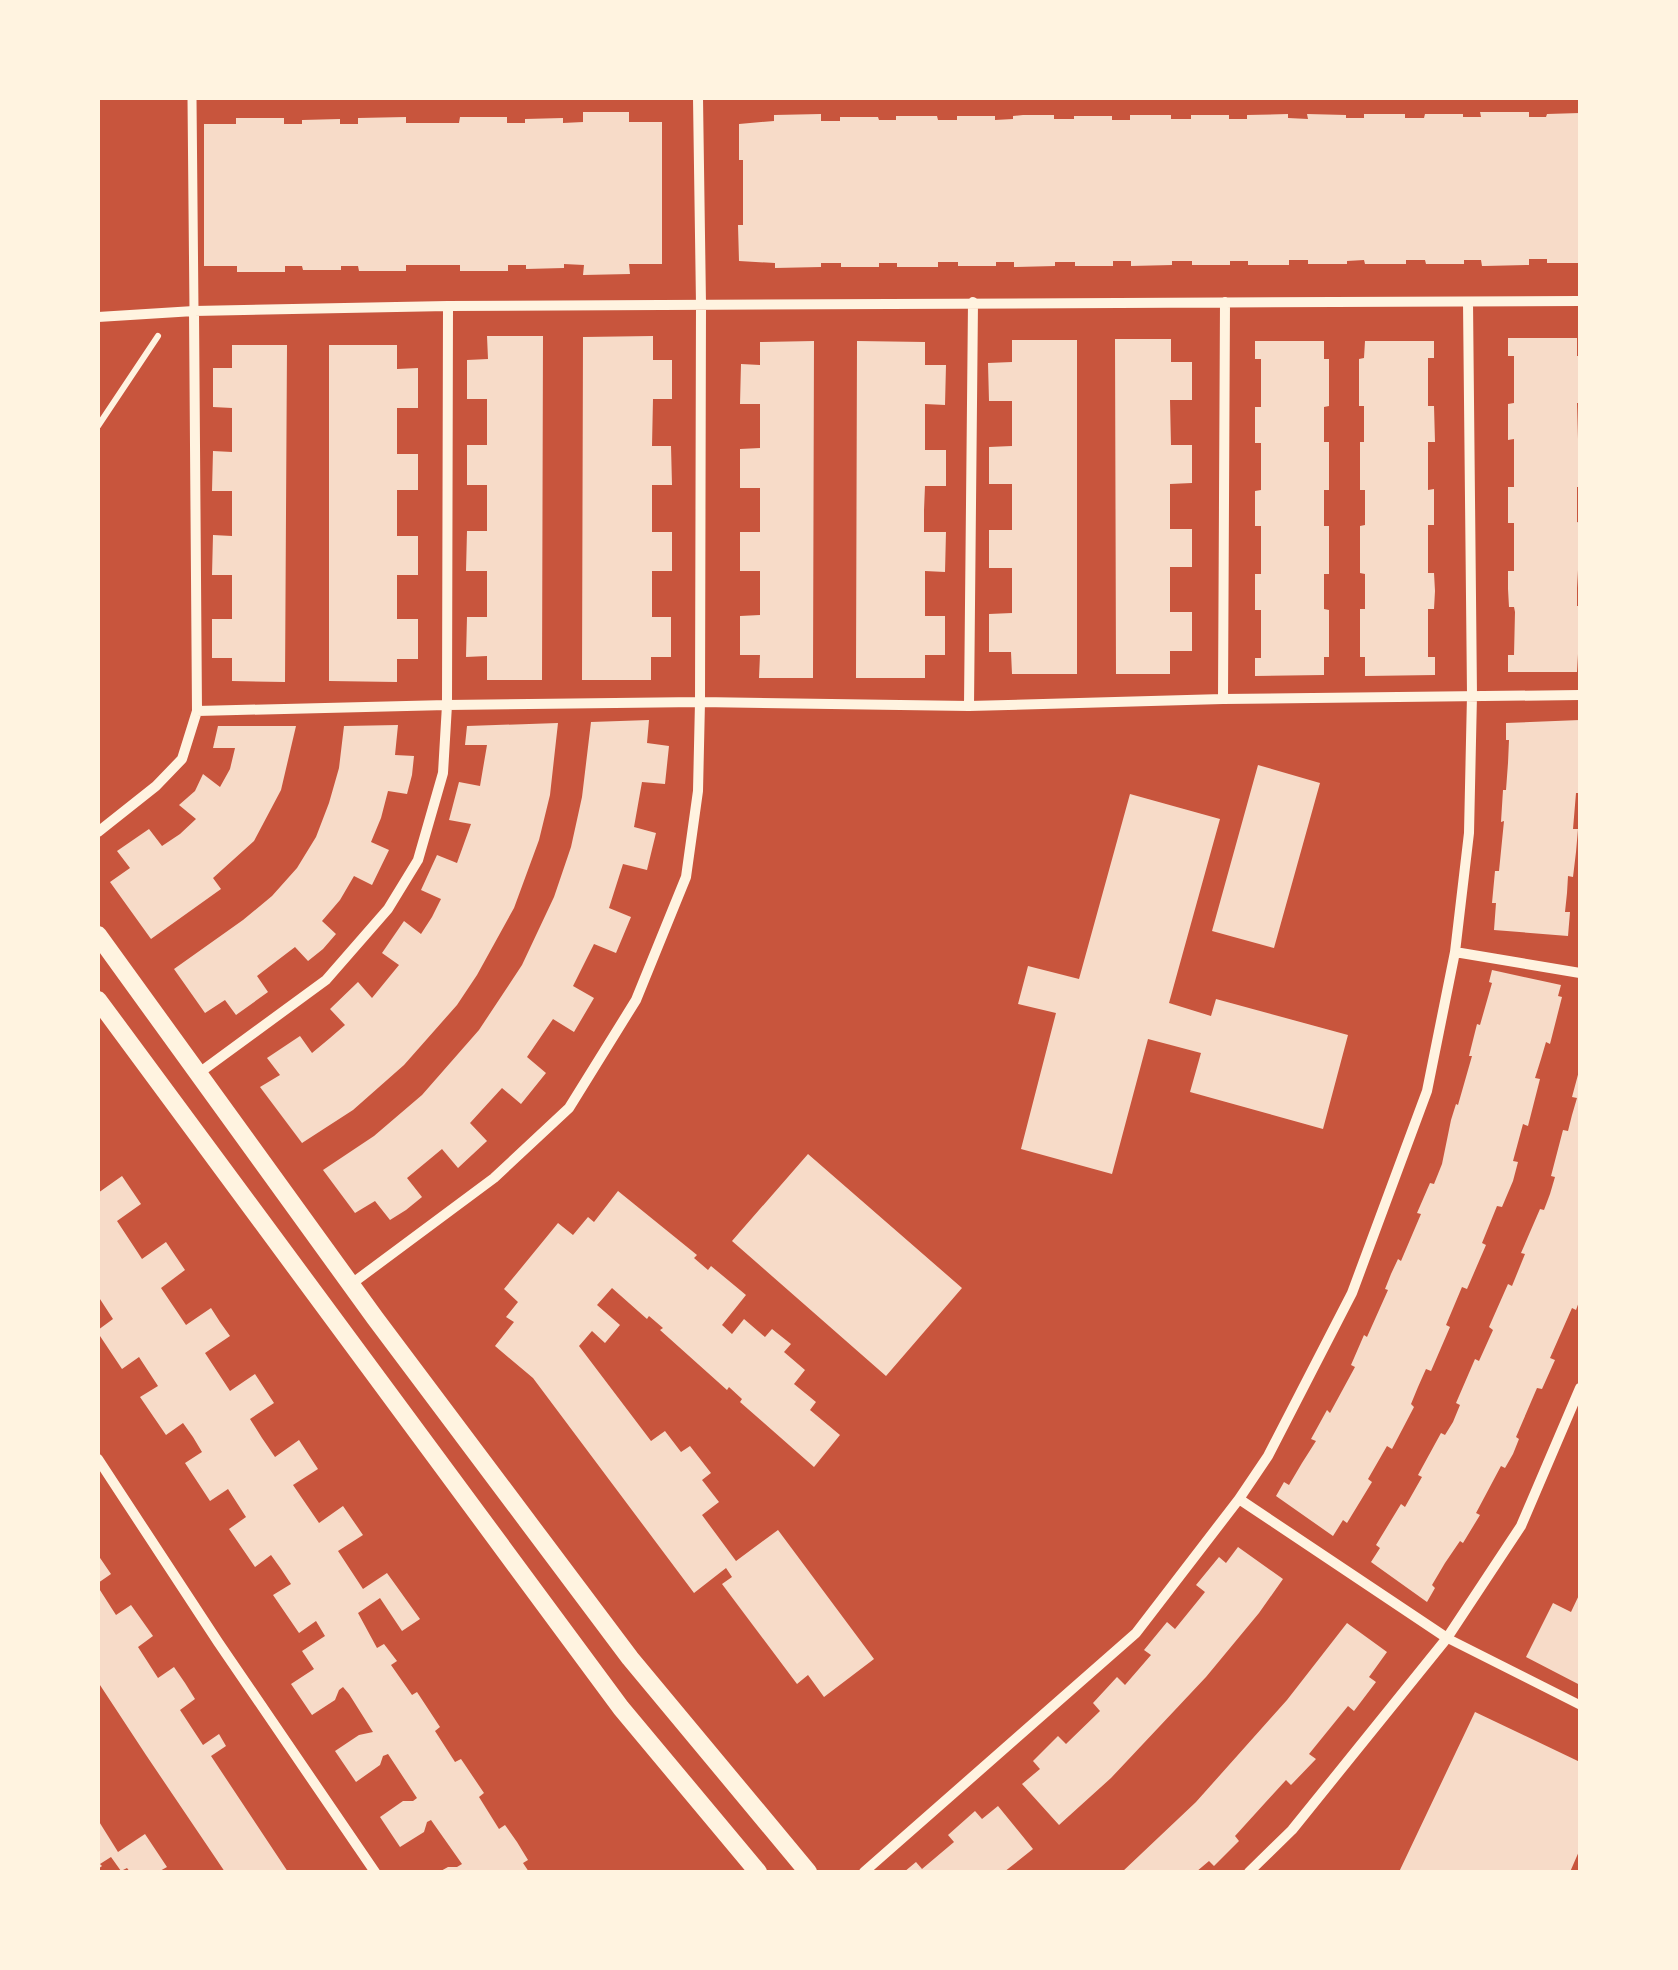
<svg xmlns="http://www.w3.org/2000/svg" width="1678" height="1970" viewBox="0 0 1678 1970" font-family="'Roboto Serif',serif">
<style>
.building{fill:#f7dbc8}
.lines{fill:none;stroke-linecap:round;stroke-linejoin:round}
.path{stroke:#fff3e0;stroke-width:6}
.pedestrian{stroke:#fff3e0;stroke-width:9}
.minor{stroke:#fff3e0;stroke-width:10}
.tertiary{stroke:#fff3e0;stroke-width:18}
</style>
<rect width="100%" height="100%" fill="#c8553d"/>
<!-- building -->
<path class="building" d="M583,112H629V122H662V264H629L630,274L583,275L584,265L564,264V268L526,269V265H508V271H460V265H406V271H359L358,266H341V270H303L302,266H285V272H237V266H204V124H236V118H284V124H302V120L340,119V124H358V118L406,117V123H459L460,117H507V123H525V119L563,118V123L583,122Z
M1480,112H1529V117H1546L1547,114L1580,113V263H1547V259H1529V265L1485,266H1482L1481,260H1464V264H1426L1425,260H1406V264H1365L1364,260L1347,261V264H1308V260H1289V265H1248V261H1230V265H1192V261H1172V265L1131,266V261H1113V266H1075V262H1055V266L1014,267V262H996V266H958V262H938V267H897V263H879V267H841V263H821V267L775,268V263L739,261L738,225H743V160H739V124L774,121V115L821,114V121H840V117H878L879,120H896V116H937L938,120H957V116H995V120L1013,119V116L1023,115H1054V119H1074V116H1112V120H1130V115H1171V119H1191V115H1229V119H1247V115L1288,114V118L1308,119L1307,114L1346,115V118H1364V114H1405V118H1424L1425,114H1463V117H1481Z
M487,336H543L542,680H487V656L466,657L467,617H487V571H466L467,531H487V485H467V445H487V399H467V360L488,359Z
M653,336V360H672V399H653L652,446H671L672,485H652V532H672V571H652V617H671V657H651V680H582L583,337Z
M1508,338H1577V356H1580V403H1577L1578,439H1580V487H1577V522L1580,523V570H1578L1577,588V606H1580V654H1578L1577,672H1508V655H1514L1515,612L1514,607H1509L1508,589V571H1514V523H1508V487H1514V439L1508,440V404L1514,403V356H1508Z
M1115,339H1171V362H1192V400H1170L1171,445H1192V483L1170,484V529H1192V567H1170V612H1192V651H1170V674H1116Z
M1012,340H1077V674H1012L1011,652H989V614L1012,613V568H989V530H1012V484H989V447L1012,446V401H989L988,363L1012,362Z
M814,341L813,678H759L760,655H740V616L760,615V571H740V532H760V488H740V449L760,448V404H740L741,364L760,365V342Z
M857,341L925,342V365H946L945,405L925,404V450H946V486H925L924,510V532H946L945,572L925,571V616H945V655H925V678H856Z
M1255,341H1324V359H1329V406L1324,407V442H1329V490H1324V526H1329V574H1324V609L1329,610V657H1324V675L1255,676V658H1261V610H1255V574H1261V526H1255V491L1261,490V443H1255V407H1261V359H1255Z
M1365,341H1434V358H1428V406H1434L1435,442H1428V490L1434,489V525H1428V573H1434L1435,591L1434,609H1428V657H1435V675L1365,676V657H1360V609H1365V574L1360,573V526L1365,525V490H1360V442H1364V406H1359V359L1364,358Z
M232,345H287L285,682L232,681V658H212V619H232V575H212L213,535L232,536V491H212L213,451L232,452V408L213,407V368H232Z
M329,345H397V369L418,368V408H397V454H418V490H397V536H418V575H397V619H418V659H397V682L329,681Z
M649,720L647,743L669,746L665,784L642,782L634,827L656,833L647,870L623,864L609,908L631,917L616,953L594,944L573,986L594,998L574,1032L553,1019L527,1057L546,1073L521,1104L502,1088L470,1123L487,1141L458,1168L442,1149L407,1178L422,1197L406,1210L390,1220L375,1201L355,1213L323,1170L374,1136L422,1095L479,1030L522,965L554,897L571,847L582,797L591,722Z
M1580,720V793H1576L1573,829H1578L1576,852L1573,877L1568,876L1567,893L1565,912H1570L1568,936L1494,930L1496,903H1492L1495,871H1499L1504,821L1501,822L1503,790H1506L1508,763L1509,740H1506V723Z
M558,723L550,795L539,840L514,908L477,975L457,1005L404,1065L353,1110L302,1143L260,1087L280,1075L267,1058L300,1036L312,1053L330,1038L345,1025L330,1009L358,982L372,998L399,965L382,953L404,921L421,934L432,917L441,899L421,890L437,855L457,863L471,824L449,820L459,782L480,786L487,745H465L467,726Z
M398,725L395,755L414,756L412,775L407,794L388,791L381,818L371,842L389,850L372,885L354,876L340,900L322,921L336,934L323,949L308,961L295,947L257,976L268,992L236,1015L225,1000L205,1013L174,969L243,920L272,896L297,868L316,837L329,803L339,768L344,726Z
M218,726H296L281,790L254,841L213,878L221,889L151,939L110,882L130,868L117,851L149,829L162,846L180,834L196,819L179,805L195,791L203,774L220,787L230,769L235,748H213Z
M1258,765L1320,783L1274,948L1212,931Z
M1130,794L1220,819L1169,1003L1211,1016L1216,999L1348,1035L1323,1129L1190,1092L1201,1053L1148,1039L1112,1174L1021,1149L1056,1013L1018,1004L1028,966L1079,979Z
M1492,970L1561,985L1558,996L1562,997L1550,1044L1546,1042L1541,1059L1535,1078L1540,1079L1528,1126L1523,1124L1513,1161L1518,1162L1513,1181L1502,1207L1497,1206L1482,1243L1486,1245L1467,1289L1462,1287L1446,1325L1450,1327L1431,1371L1426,1369L1418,1387L1411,1404L1414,1407L1392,1449L1387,1446L1368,1479L1372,1482L1347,1523L1343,1520L1333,1536L1276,1496L1284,1482L1289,1485L1302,1463L1316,1441L1311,1439L1327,1410L1330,1413L1355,1367L1351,1365L1364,1335L1367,1337L1388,1290L1385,1289L1391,1274L1398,1259L1401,1261L1421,1214L1417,1213L1430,1183L1434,1184L1442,1164L1451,1120L1456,1104L1458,1105L1472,1056H1469L1477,1024L1480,1025L1492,983L1489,982Z
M1579,1071L1580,1299L1576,1310L1572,1308L1550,1358L1555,1360L1542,1389L1537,1388L1516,1437L1519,1439L1513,1454L1505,1468L1501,1466L1476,1513L1480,1515L1463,1543L1460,1541L1445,1563L1432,1585L1435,1588L1427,1602L1371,1562L1380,1548L1376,1545L1401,1504L1405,1507L1422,1477L1418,1475L1441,1433L1445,1435L1453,1422L1460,1405L1456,1403L1475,1359L1479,1361L1493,1330L1489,1327L1508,1284L1512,1286L1525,1254L1521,1253L1540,1209L1544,1210L1550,1194L1555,1177L1551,1176L1563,1130L1568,1131L1572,1115L1577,1098L1572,1097Z
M808,1154L962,1288L886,1376L732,1241Z
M122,1176L141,1204L117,1221L142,1259L166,1242L185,1270L161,1288L186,1325L211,1308L220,1322L230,1336L205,1353L230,1391L255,1374L274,1403L250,1419L262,1438L275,1457L299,1440L318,1469L293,1485L319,1523L343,1506L363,1535L338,1551L363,1589L387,1573L420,1619L402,1631L380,1598L358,1613L377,1648L384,1644L397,1661L391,1665L412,1695L417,1692L440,1727L435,1731L455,1762L461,1759L484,1793L479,1797L499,1829L505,1825L517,1842L528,1860L523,1863L529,1872H439L448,1867H457L462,1864L431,1820L427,1822L424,1832L400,1847L380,1817L403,1801H413L417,1798L388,1754L383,1756L380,1765L356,1782L335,1751L359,1735L373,1732L349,1694L343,1687L339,1690L335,1700L312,1715L291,1684L314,1669L302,1651L325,1636L316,1621L299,1633L273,1595L291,1584L281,1569L271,1555L255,1567L229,1529L246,1517L228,1489L210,1501L185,1463L202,1452L193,1437L183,1423L166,1435L140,1397L158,1386L139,1357L122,1369L98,1333V1330L113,1319L98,1296V1193Z
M618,1191L697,1255L694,1258L708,1270L711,1266L746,1295L722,1325L732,1334L744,1319L765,1337L772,1329L791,1344L784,1352L805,1370L794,1384L816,1402L810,1410L840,1435L814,1467L740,1402L742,1399L729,1387L727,1390L660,1330L663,1328L649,1316L647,1319L612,1288L597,1305L620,1325L605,1343L592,1331L579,1346L651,1441L665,1431L681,1452L690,1446L711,1473L702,1480L719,1502L702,1515L736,1561L778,1530L874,1659L824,1697L808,1675L797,1684L722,1584L732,1577L726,1568L694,1593L533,1378L495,1346L514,1322L506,1317L518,1302L504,1289L558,1223L573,1235L588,1217L594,1222Z
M1238,1547L1283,1579L1259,1613L1206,1677L1111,1778L1059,1825L1022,1784L1040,1769L1033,1761L1058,1736L1066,1744L1100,1711L1093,1703L1117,1677L1125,1685L1151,1655L1144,1650L1167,1622L1175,1629L1205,1592L1196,1585L1219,1557L1226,1563Z
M98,1555L111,1574L98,1583Z
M98,1587L116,1615L131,1605L153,1636L138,1647L158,1678L174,1667L185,1683L195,1699L180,1710L203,1745L219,1734L226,1746L211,1756L288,1872H225L146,1755L98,1682Z
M1580,1593V1685L1526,1657L1553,1603L1571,1612Z
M1347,1623L1387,1652L1369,1677L1376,1682L1354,1711L1348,1706L1309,1754L1316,1759L1291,1785L1286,1780L1235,1836L1239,1841L1214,1866L1209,1861L1196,1872H1122L1196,1802L1287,1700Z
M1475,1712L1580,1762V1849L1570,1872H1399Z
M998,1806L1033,1849L1004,1872H904L916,1862L922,1869L954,1842L948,1835L975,1811L982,1819Z
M98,1820L118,1852L145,1834L167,1867L158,1872H130L127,1868L121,1871L111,1857L100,1864L102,1866L98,1869Z"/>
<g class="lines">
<!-- path -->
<path class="path" d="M98,426L158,336"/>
<!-- pedestrian -->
<path class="pedestrian" d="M192,98L194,311
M1447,1638L1580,1705"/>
<!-- minor -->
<path class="minor" d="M98,317L194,311L448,306L1580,301
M1223,699L1225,302
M969,706L973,302
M197,711L447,705L700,702L969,706L1223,699L1580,695
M98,832L156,786L182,759L197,711L194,311
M1455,952L1580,973
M199,1073L326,980L388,909L418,860L443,773L447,705L448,306
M350,1285L494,1178L569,1108L636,1000L686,877L698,791L700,702L701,304L698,98
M98,1459L218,1642L375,1872
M1239,1499L1447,1638
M864,1872L1136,1633L1239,1499L1268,1456L1352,1293L1427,1091L1455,952L1469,833L1472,695L1468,302
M1249,1872L1292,1830L1447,1638L1521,1526L1580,1388"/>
<!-- tertiary -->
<path class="tertiary" d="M98,935L375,1318L630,1658L808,1872
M98,1000L621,1708L758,1872"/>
</g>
<!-- border -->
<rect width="1678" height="1970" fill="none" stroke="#fff3e0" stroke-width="200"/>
</svg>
